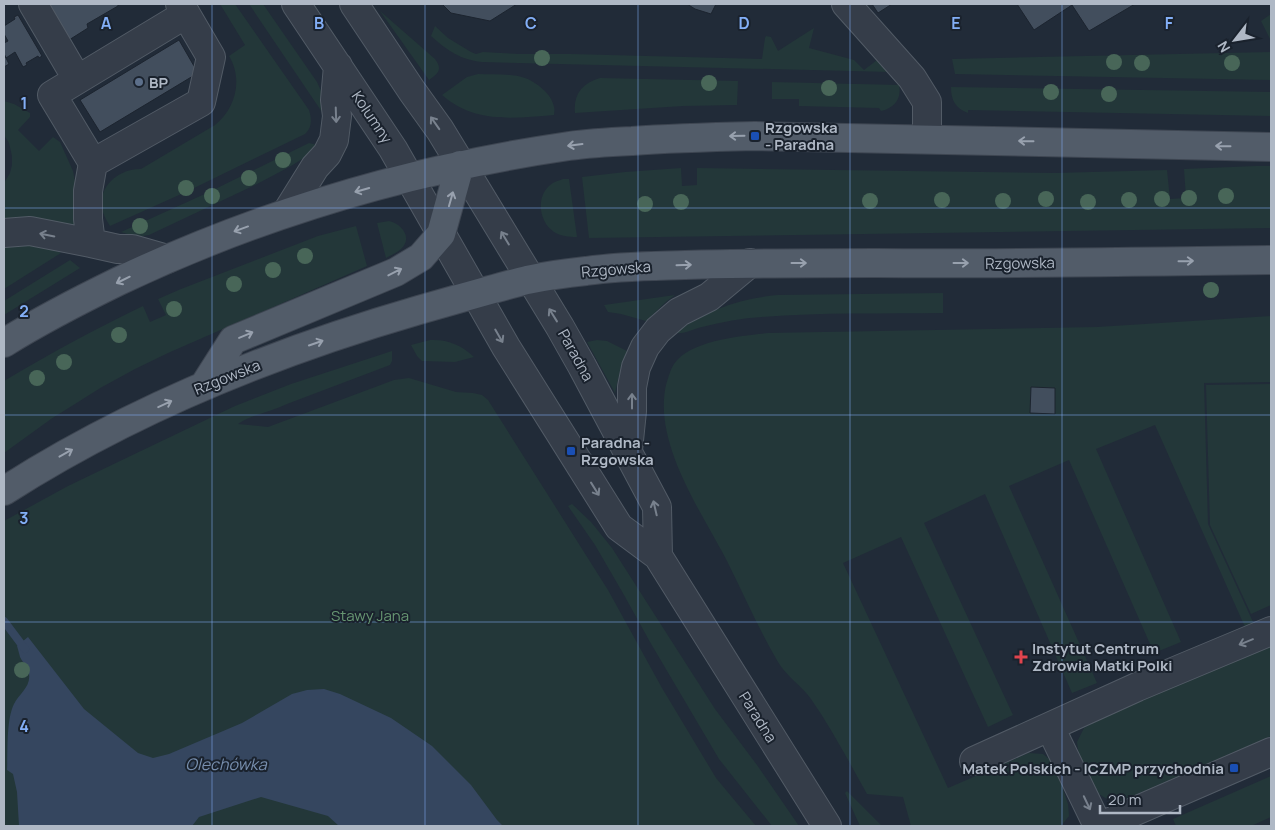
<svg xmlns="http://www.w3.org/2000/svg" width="1275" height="830" viewBox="0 0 1275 830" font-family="Manrope,sans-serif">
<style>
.green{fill:#233739}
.water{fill:#35465f}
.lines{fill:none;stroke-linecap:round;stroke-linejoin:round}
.stream{stroke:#35465f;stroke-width:8}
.building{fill:#424e5d;stroke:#1c242f}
.minor-casing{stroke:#525b66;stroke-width:30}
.major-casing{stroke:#3e4652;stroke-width:30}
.minor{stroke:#353d49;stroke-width:28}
.major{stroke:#525c69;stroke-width:28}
.tree{fill:#486658}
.oneway{stroke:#78818d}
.oneway2{stroke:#98a1ae}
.grid{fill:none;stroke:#83aff7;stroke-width:1;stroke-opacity:0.55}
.service-dot{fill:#5c6f8a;stroke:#1a222d;stroke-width:2}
.transit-dot{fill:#1a4fb4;stroke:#1a222d;stroke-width:2}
.health-dot{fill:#e0444e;stroke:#1a222d;stroke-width:2}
.labels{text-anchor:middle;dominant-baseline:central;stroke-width:4;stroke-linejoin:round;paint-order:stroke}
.poi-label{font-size:15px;font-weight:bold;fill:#afb8c5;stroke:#1a222d;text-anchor:start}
.street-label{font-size:15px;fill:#afb8c5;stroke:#1a222d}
.park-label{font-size:15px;fill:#679672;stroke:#1a222d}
.water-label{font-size:16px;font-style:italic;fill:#778ead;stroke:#1a222d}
.grid-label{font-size:16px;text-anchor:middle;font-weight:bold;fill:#83aff7;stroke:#1a222d;stroke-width:4;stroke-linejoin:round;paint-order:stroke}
</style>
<rect width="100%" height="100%" fill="#212b38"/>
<!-- green -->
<path class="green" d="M220,4H235L309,110C312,119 312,128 305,134L188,191L110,226C106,220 103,214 102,208C98,185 121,168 141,169L215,125C236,108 243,79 229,56L245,45Z
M249,4H263L317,82L326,102V118Z
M380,11L435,59C443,70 438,73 429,80Z
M1271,14V41L1261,21Z
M435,26L448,38L471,52L476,54L483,52L519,54H571L762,59L765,38L766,36L771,37L778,51L814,28L809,48L854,60L864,70L881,57L891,72L482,62C459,59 448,51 431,36Z
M1271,52V80L955,74L952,59Z
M478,74C493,75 510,73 525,78C536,82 552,94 554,107C555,110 554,112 554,115C514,118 475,124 442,95L467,77Z
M600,78L738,81L737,105L683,106L575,113C573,95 582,83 600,78Z
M772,82L899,85C902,99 894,108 881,111L879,108L799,106V99H772Z
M951,87L1271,92V116L968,110V113C955,108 951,100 951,87Z
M4,101L14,104L30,113V117L18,130L39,151L53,137L60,142L73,171L75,182V196L79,226L4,221V183L10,173L12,165V156L9,143L4,135Z
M309,143L317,145L307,156L291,166L257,184L149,235L137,237L121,232L207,193Z
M1256,166H1271V228L589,238L582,177L625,172L681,168L682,186L697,185V168L1055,173L1167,170L1170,199L1186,198L1184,169Z
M563,179H569L577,237C569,237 560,236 554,232C539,222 536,198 549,186C553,182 558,181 563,179Z
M389,221C402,224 413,238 401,249C397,253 391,255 386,258L377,223Z
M356,226L367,266L168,353L135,369L102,387L51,419L4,453V381C49,354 95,329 143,306L150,322L166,315L158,299L181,289L318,236Z
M27,243L56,250L61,253L4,289V245Z
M70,260L80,268L4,315V301Z
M943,293V313C883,314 822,312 762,317C742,318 722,322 702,327C693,329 685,334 676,333C704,310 743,298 778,295Z
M675,295L667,301L646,321L621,314L608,312L604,305Z
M1271,316V382L1204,383L1208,524L1254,624L1245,627L1155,425L1096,449L1181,642L1154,653L1069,460L1009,486L1097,683L1072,693L985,494L924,523L1013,715L988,727L901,537L843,563L948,788L1029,753L1043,754L1054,763L1068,804L1069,816L1061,826H911L903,797L867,794C849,762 832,729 811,699C802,686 786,676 778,662C759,630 744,595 727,561C701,511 653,443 666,385C668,379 670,370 674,364C690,340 742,336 768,333L1097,327Z
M430,340C447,339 462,345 474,357L455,362L422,361L417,356L411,345Z
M597,340L607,341L627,351L622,363L615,393L587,342Z
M392,351V361L390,365L287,404C271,412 253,414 238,424L268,427L394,380L409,378L456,392L473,393L482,395L488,400L608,590L662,688L716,778L756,826H4V521L68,486L120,461L235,406L291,384Z
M1271,384V605L1251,614L1210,525L1206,385Z
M572,504L591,522L612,548L715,709L757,765L799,826H772L719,759L650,642L624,595L595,545L568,506Z
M1271,643V736L1121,801H1110L1099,794L1092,786L1079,757L1077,742L1084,728L1100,719Z
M1271,776V817L1251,826H1176L1173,819Z
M847,791L882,826H860L845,793Z"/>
<!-- water -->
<path class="water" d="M28,637L84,709L138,753L153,758L169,754L242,723L292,694L307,690L324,689L340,694L391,718L432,746L471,785L497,820L503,826H339L328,816L261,797L199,817L192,826H19L17,792L13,774L7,770C8,752 6,720 14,704C19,694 31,687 29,674C28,667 23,663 20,657C19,653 18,649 17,646Z"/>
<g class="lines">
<!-- stream -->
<path class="stream" d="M4,621L25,649"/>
</g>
<!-- building -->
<path class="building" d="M47,4H118V6L87,24L88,28L69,40Z
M442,4H517L490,21L451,13Z
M687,4H716L711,14L695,9Z
M872,4H892L878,13Z
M1017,4H1135L1089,31L1072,5L1034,30Z
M18,15L42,56L39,58L38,56L26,63L27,65L23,67L15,52L6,58L4,54V43L8,41L4,34V26L15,19L14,17Z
M179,40L198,73L100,132L80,100Z
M4,54L9,64L4,67Z
M1031,387L1055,388V414L1030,413Z"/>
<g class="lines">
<!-- minor casing -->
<g class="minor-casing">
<path id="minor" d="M33,4L77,79
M296,4L393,149L506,347L619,527L658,556L827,826
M354,4L412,91L440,130L560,327L582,366L657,507L658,556
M846,4L912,78L927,102V139
M93,163L201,102L211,57L180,4
M287,212L315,167L327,154L334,140L337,116L335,100L338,66
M4,233L30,231L91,243L118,249H132L167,259
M91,243L88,219V191L93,163L52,95L186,14
M628,450L632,411V387L636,367L645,347L658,330L679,312L709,297L750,263
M1050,727L1098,826
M974,761L1137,687L1271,631
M1101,826L1271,752"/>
</g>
<!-- major casing -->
<g class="major-casing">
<path id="major" d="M4,343C41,320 80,300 119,281C262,213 412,169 569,146C590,143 611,142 632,141C673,138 714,137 755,136L1271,147
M205,384L233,340L396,272L421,257L441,234L460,165
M4,491C132,409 274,352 419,310C455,300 491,289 527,280C546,276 567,273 586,271C619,266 652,266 685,265C748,263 812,263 876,263C1008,264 1139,262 1271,260"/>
</g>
<!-- minor -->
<use href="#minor" class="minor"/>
<!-- major -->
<use href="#major" class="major"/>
</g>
<!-- trees -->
<g class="tree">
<circle cx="542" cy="58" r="8"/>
<circle cx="1114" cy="62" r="8"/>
<circle cx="1142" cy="63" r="8"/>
<circle cx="1232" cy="63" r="8"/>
<circle cx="709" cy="83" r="8"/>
<circle cx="829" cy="88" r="8"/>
<circle cx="1051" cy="92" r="8"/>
<circle cx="1109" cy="94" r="8"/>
<circle cx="283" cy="160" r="8"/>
<circle cx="249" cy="178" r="8"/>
<circle cx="186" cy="188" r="8"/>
<circle cx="212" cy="196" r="8"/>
<circle cx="1226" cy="196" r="8"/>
<circle cx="1189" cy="198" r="8"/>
<circle cx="1046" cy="199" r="8"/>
<circle cx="1162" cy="199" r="8"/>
<circle cx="942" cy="200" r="8"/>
<circle cx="1129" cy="200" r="8"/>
<circle cx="870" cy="201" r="8"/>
<circle cx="1003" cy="201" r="8"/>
<circle cx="681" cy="202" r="8"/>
<circle cx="1088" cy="202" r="8"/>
<circle cx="645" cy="204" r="8"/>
<circle cx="140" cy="226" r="8"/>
<circle cx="305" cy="256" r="8"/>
<circle cx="273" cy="270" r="8"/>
<circle cx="234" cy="284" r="8"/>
<circle cx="1211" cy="290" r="8"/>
<circle cx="174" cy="309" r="8"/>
<circle cx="119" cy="335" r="8"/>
<circle cx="64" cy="362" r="8"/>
<circle cx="37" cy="378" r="8"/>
<circle cx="22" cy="670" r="8"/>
</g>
<!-- one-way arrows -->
<defs><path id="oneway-shaft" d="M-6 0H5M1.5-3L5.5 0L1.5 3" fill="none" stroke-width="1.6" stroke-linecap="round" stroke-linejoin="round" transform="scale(1.25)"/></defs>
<g class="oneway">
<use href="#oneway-shaft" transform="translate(336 115) rotate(88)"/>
<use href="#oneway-shaft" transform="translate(435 123) rotate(-125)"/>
<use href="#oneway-shaft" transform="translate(47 235) rotate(-169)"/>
<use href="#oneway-shaft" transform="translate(505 238) rotate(-121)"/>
<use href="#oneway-shaft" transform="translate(553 315) rotate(-122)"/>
<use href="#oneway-shaft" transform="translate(499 336) rotate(60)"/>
<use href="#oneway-shaft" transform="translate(632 401) rotate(-90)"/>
<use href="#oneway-shaft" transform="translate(595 489) rotate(58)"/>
<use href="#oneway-shaft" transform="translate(655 508) rotate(-103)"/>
<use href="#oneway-shaft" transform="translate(1246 642) rotate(158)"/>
<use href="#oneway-shaft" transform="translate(1087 803) rotate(65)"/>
</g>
<g class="oneway2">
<use href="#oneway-shaft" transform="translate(737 136) rotate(179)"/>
<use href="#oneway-shaft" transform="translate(1026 141) rotate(-179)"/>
<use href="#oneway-shaft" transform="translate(575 145) rotate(173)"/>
<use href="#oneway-shaft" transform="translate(1223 146) rotate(-179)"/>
<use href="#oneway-shaft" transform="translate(362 190) rotate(164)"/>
<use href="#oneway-shaft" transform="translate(451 199) rotate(-74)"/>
<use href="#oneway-shaft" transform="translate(241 229) rotate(160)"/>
<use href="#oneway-shaft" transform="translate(1186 261) rotate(-1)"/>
<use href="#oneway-shaft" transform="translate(799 263)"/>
<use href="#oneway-shaft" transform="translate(961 263)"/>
<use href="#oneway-shaft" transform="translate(684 265) rotate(-2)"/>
<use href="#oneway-shaft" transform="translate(395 272) rotate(-27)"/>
<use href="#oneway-shaft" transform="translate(123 280) rotate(154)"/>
<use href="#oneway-shaft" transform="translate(246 335) rotate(-23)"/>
<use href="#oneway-shaft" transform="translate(316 343) rotate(-19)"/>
<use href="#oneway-shaft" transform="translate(165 404) rotate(-25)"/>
<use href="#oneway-shaft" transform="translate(66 453) rotate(-29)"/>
</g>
<!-- grid -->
<path class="grid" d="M212,4V826M425,4V826M638,4V826M850,4V826M1062,4V826M4,208H1271M4,415H1271M4,622H1271"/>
<!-- markers -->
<circle class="service-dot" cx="139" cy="82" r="5"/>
<g class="transit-dot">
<rect x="750" y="131" width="10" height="10" rx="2.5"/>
<rect x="566" y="446" width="10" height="10" rx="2.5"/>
<rect x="1229" y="763" width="10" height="10" rx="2.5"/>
</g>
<path class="health-dot" d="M1018.5 649.5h5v5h5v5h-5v5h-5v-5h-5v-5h5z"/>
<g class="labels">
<!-- poi labels -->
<g class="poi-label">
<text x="149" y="82">BP</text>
<text x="765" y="127">Rzgowska<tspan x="765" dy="17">- Paradna</tspan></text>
<text x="581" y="442">Paradna -<tspan x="581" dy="17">Rzgowska</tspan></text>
<text x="1032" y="648">Instytut Centrum<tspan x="1032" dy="17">Zdrowia Matki Polki</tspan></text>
<text x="1224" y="768" text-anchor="end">Matek Polskich - ICZMP przychodnia</text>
</g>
<!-- street labels -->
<g class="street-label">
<text transform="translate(372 117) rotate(56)">Kolumny</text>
<text transform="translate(1020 263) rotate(-1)">Rzgowska</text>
<text transform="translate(616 269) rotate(-5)">Rzgowska</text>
<text transform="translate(576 355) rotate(61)">Paradna</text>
<text transform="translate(227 377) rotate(-22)">Rzgowska</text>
<text transform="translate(758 717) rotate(58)">Paradna</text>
</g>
<!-- park labels -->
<g class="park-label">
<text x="370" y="615">Stawy Jana</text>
</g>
<!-- water labels -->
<g class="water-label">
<text x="226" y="764">Olechówka</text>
</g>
</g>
<g class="grid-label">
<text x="106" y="29">A</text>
<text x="319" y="29">B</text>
<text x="531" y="29">C</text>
<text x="744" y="29">D</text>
<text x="956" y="29">E</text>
<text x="1169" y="29">F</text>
<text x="24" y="109">1</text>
<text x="24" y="317">2</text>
<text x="24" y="524">3</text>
<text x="24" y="732">4</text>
</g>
<!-- border -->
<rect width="1275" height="830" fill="none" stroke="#afb8c5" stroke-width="10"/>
<!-- north arrow -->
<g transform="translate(1235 40) rotate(239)" stroke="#1a222d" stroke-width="4" paint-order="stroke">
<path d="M0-4L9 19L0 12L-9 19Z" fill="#afb8c5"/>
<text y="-8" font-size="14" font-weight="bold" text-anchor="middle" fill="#afb8c5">N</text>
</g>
<!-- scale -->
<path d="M1100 805v8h80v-8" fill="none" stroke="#afb8c5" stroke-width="2.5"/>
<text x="1108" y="805" font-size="15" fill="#afb8c5" stroke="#1a222d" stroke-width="4" paint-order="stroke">20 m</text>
</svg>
